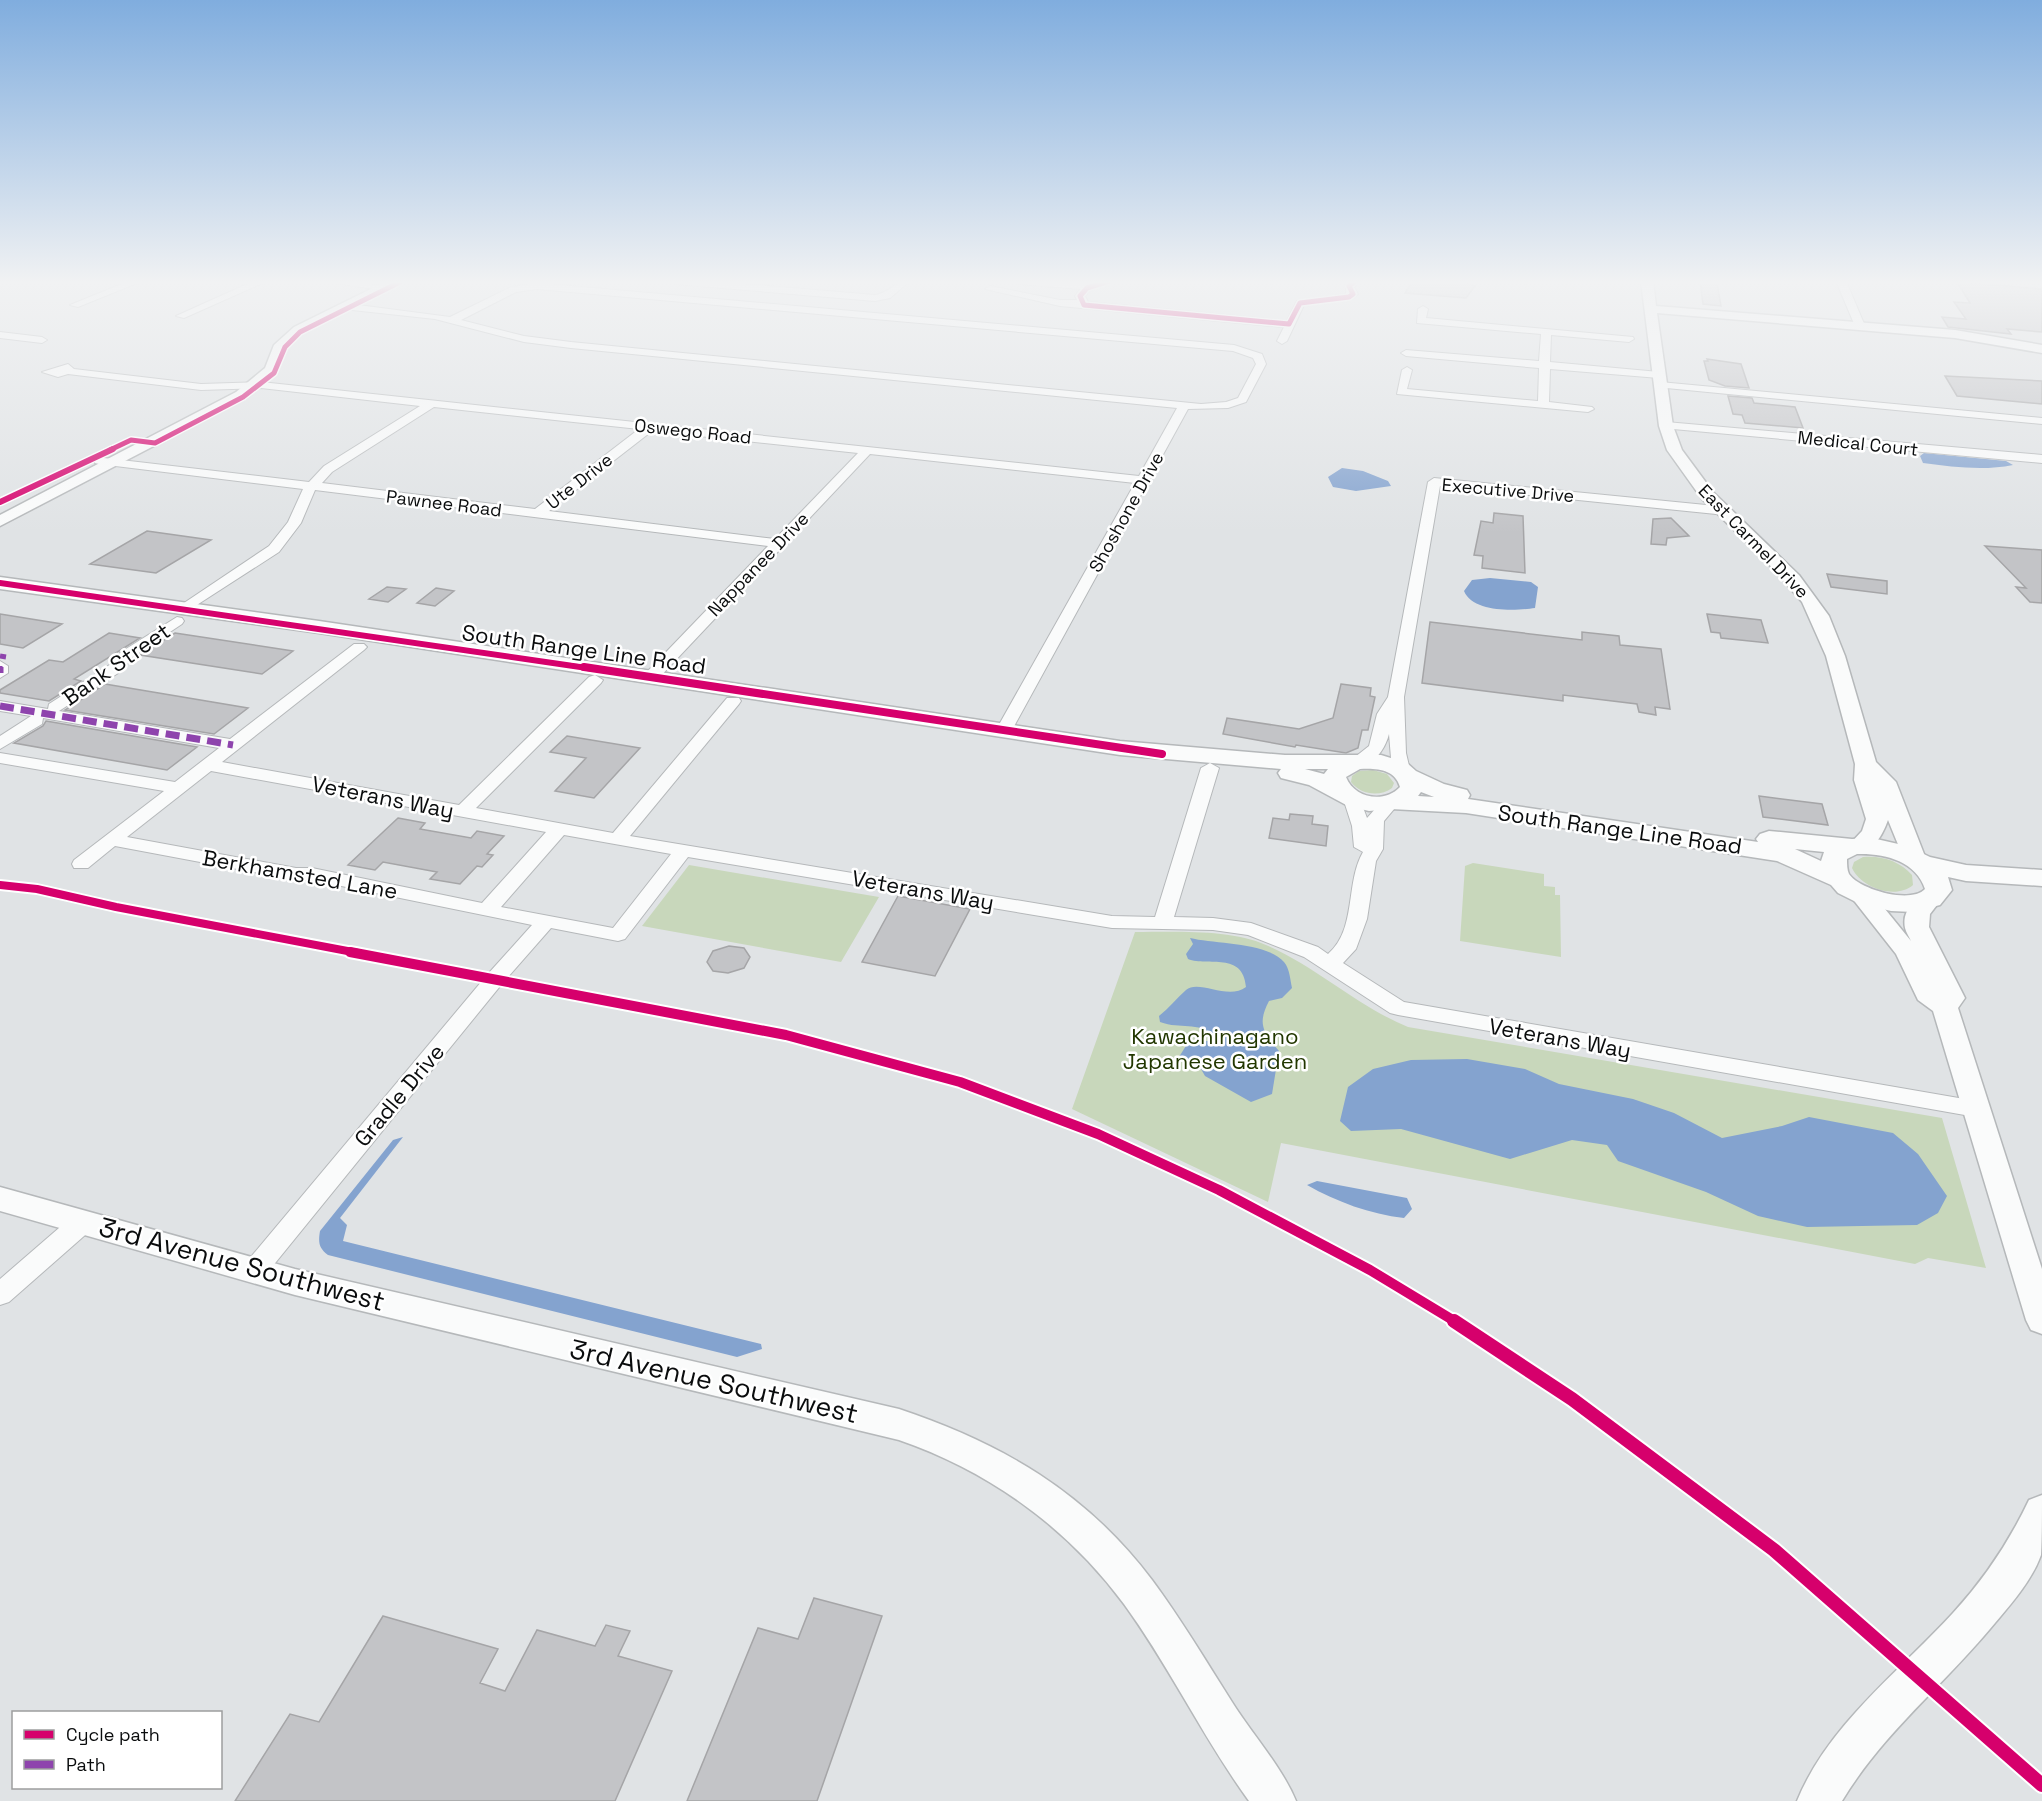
<svg xmlns="http://www.w3.org/2000/svg" width="2042" height="1801" viewBox="0 0 2042 1801" font-family="'Space Grotesk',sans-serif">
<style>
.green{fill:#c8d7bb}
.water{fill:#84a3cf}
.building{fill:#c3c4c7;stroke:#a5a5a7;stroke-width:1.5}
.lines{fill:none;stroke-linecap:round;stroke-linejoin:round}
.minor-casing{stroke:#b5b8ba;stroke-width:2}
.tertiary-casing{stroke:#b5b8ba;stroke-width:3}
.secondary-casing{stroke:#b5b8ba;stroke-width:3}
.minor{fill:#fafbfb;fill-rule:evenodd}
.tertiary{fill:#fafbfb;fill-rule:evenodd}
.secondary{fill:#fafbfb;fill-rule:evenodd}
.quiet-far1{stroke:#8e44ad;stroke-width:5;stroke-dasharray:10 5;stroke-linecap:butt}
.quiet{stroke:#8e44ad;stroke-width:7;stroke-dasharray:14 7;stroke-linecap:butt}
.cycleway-far4-casing{stroke:#fff;stroke-width:8}
.cycleway-far3-casing{stroke:#fff;stroke-width:9}
.cycleway-far2-casing{stroke:#fff;stroke-width:12}
.cycleway-far1-casing{stroke:#fff;stroke-width:14}
.cycleway-casing{stroke:#fff;stroke-width:18}
.cycleway-far4{stroke:#d6006c;stroke-width:5}
.cycleway-far3{stroke:#d6006c;stroke-width:6}
.cycleway-far2{stroke:#d6006c;stroke-width:8}
.cycleway-far1{stroke:#d6006c;stroke-width:10}
.cycleway{stroke:#d6006c;stroke-width:14}
.labels{text-anchor:middle;dominant-baseline:central;stroke-width:5;stroke-linejoin:round;paint-order:stroke}
.far-street-label{font-size:18px;fill:#0a0c0d;stroke:#fff}
.street-label{font-size:22px;fill:#0a0c0d;stroke:#fff}
.park-label{font-size:22px;fill:#223700;stroke:#fff}
.near-street-label{font-size:27px;fill:#0a0c0d;stroke:#fff}
</style>
<rect width="100%" height="100%" fill="#e0e3e5"/>
<!-- green -->
<path class="green" d="M1373,770L1387,774L1394,783L1392,788C1380,797 1361,795 1351,782L1352,776L1359,771Z
M1863,857C1881,855 1900,861 1912,875L1913,885C1896,900 1861,888 1852,868L1854,862Z
M1473,863L1544,874V886L1555,887V895H1560L1561,957L1460,941L1465,866Z
M689,865L879,897L841,962L642,926Z
M1135,932C1173,932 1231,929 1266,945C1317,967 1357,1006 1408,1027L1942,1118L1986,1268L1928,1258L1915,1264L1281,1143L1268,1202L1072,1109Z"/>
<!-- water -->
<path class="water" d="M1924,453L2006,461L2013,465C1984,471 1952,467 1923,463L1920,456Z
M1342,468L1363,471L1388,481L1391,486L1356,491L1333,487L1328,477Z
M1490,578L1531,582L1538,587L1535,608C1516,611 1473,613 1464,591L1472,580Z
M1190,938C1214,944 1267,942 1284,962C1290,969 1290,980 1292,988L1282,998L1269,1001C1257,1024 1263,1032 1279,1051L1272,1094L1251,1102L1205,1076L1201,1069L1179,1057L1189,1041H1215L1217,1037C1195,1020 1182,1030 1160,1022L1159,1016C1169,1008 1177,998 1186,990C1199,979 1228,1001 1246,987C1243,951 1208,967 1188,959L1186,954L1193,944Z
M1467,1059L1525,1069L1559,1084L1633,1099L1674,1113L1722,1138L1782,1126L1809,1117L1893,1133L1918,1154L1947,1196L1938,1213L1917,1225L1807,1227L1758,1216L1706,1192L1618,1161L1607,1145L1572,1140L1510,1159L1401,1129L1351,1131L1340,1121L1348,1087L1373,1069L1411,1060Z
M403,1137L340,1218L347,1225L343,1241L761,1344L762,1349L737,1357L328,1255C319,1248 318,1243 320,1231L393,1140Z
M1317,1181L1407,1198L1412,1209L1404,1218C1370,1214 1337,1202 1307,1185Z"/>
<!-- building -->
<path class="building" d="M1412,281H1461L1475,286L1466,298L1405,293Z
M1700,281L1717,283L1721,306L1703,304Z
M1957,282L2042,289V332L2007,329L2011,334L1948,327L1942,317L1966,319L1954,302L1970,303Z
M1707,359L1741,364L1749,388L1725,386L1709,380L1704,361H1708Z
M1945,376L2042,381V404L1957,396Z
M1728,396L1752,398L1754,403L1795,407L1803,428L1745,423L1742,415L1733,414Z
M1494,513L1523,516L1525,573L1482,568L1483,556L1474,555L1481,521L1493,523Z
M1671,518L1689,536L1667,538L1666,545L1651,544L1653,519Z
M147,531L211,540L156,573L90,564Z
M1985,546L2042,550V603L2030,602L2016,587L2026,588Z
M1827,574L1887,581V594L1831,587Z
M387,587L406,589L388,602L369,599Z
M436,588L454,591L435,606L417,603Z
M0,614L62,624L23,648L0,644Z
M1707,614L1761,620L1768,643L1721,638L1720,633L1711,632Z
M1430,622L1582,640V632L1619,636L1620,645L1661,649L1670,709L1655,707L1656,715L1639,712L1637,704L1563,695V701L1422,683Z
M109,633L140,638L74,679L81,681L49,701L0,693V690L49,660L63,662Z
M175,633L293,651L262,674L140,655Z
M105,684L248,708L214,734L65,710Z
M1341,684L1371,688L1370,696L1375,697L1368,730H1362L1358,748L1346,753L1296,745L1295,747L1223,734L1227,718L1299,729L1333,718Z
M46,721L197,747L167,770L14,743L43,726Z
M567,736L640,748L594,798L555,791L586,758L550,752Z
M1759,796L1822,804L1828,825L1763,817Z
M1290,814L1313,816L1312,824L1328,826L1326,846L1269,838L1273,818L1289,820Z
M398,818L425,823L420,829L471,838L477,831L504,836L487,854L493,855L482,867L477,866L460,884L430,879L437,872L383,862L375,870L348,865Z
M898,896L970,909L935,976L862,962Z
M729,946L744,948L750,957L744,968L728,973L713,971L707,962L713,951Z
M814,1598L882,1616L817,1801H687L758,1628L798,1639Z
M383,1616L498,1649L480,1683L505,1691L537,1630L595,1646L606,1625L630,1631L618,1656L672,1671L615,1801H235L290,1714L319,1722Z"/>
<g class="lines">
<!-- minor casing -->
<g class="minor-casing">
<path id="minor" d="M129,281H142L78,307L70,305Z
M254,281H267L184,318L176,316Z
M321,281H353L380,286L375,289Z
M670,281H707L875,295C889,293 895,281 910,281L890,298L875,301L675,284Z
M1013,281L1090,284L1114,281L1090,290L1085,296L1088,302L1287,321L1297,301L1346,294V284L1349,281H1360L1354,287L1358,294L1352,299L1304,305L1287,341L1282,344L1277,341L1284,327L1060,306L985,289L990,286L1060,300H1077L1075,296L1081,289L1018,284Z
M1836,281H1846L1865,326L1864,328L1855,326Z
M537,283L1234,345L1262,354L1266,364L1246,402L1228,408L1188,409L1012,730L1004,735L996,730L1135,483L870,454L656,681H644L642,678L644,675L768,546L315,490L301,523L279,552L186,612L181,611L179,608L181,605L269,546L288,522L303,489L99,464L95,463V457L309,482L324,466L420,406L261,388L201,390L68,374L58,377L42,372L68,364L74,369L201,384L261,382L1139,476L1177,408L571,348L524,342L435,319L343,309L338,306L343,303L450,317L511,287ZM537,289L1233,351L1253,358L1256,364L1238,398L1226,402L1201,404L571,342L524,336L461,320L516,292ZM434,407L639,429L535,509L322,483L332,472ZM652,431L858,453L775,539L549,511Z
M1423,306L1428,309L1426,318L1633,337L1634,339L1629,342L1551,335L1550,362L1659,372L1664,375L1659,378L1550,369L1549,402L1592,407L1594,409L1588,412L1397,394L1402,370L1407,367L1412,370L1407,389L1538,401L1539,368L1406,356L1401,353L1406,350L1539,361L1541,334L1417,323L1418,309Z
M0,332L42,337L47,340L42,343L0,338Z
M1660,382L2042,418V424L1656,387L1654,385Z
M1666,422L2042,455V463L1662,428L1660,426Z
M1434,478L1726,507L1733,511L1726,515L1440,486L1404,697L1406,753L1410,770L1401,775L1392,770L1389,734C1385,750 1372,769 1353,765L1350,761L1369,746L1377,714L1388,697L1428,482Z
M177,617L182,618L184,621L182,624L131,658L123,670L59,711L230,739L354,644H364L367,647L364,650L222,762L459,805L589,677L595,675L603,680L601,683L476,808L613,833L727,698H739L741,701L739,704L630,836L1112,916L1155,917L1201,768L1210,763L1219,768L1174,917L1213,918L1251,923L1318,947L1328,954C1357,929 1345,883 1363,852L1354,847L1352,826L1343,798L1352,793L1358,794L1367,818L1385,798L1391,797L1400,802L1384,821L1383,849L1376,861L1367,919L1356,949L1343,963L1404,1002L1976,1101L1984,1103L1987,1109L1984,1115L1976,1117L1398,1015L1390,1013L1304,957L1248,935L1213,930L1112,928L688,857L625,939L618,941L551,928L501,985L263,1278L254,1281L245,1278L241,1271L245,1264L487,975L532,925L312,880H296L115,846L88,868H74L72,864L74,860L164,791L0,763V753L175,782L219,748L43,718L42,724L0,749V736L31,716L0,711V701L48,709L49,704L111,664L121,652ZM211,771L546,832L482,903L312,868H296L127,837ZM564,835L671,854L613,928L501,907Z
M0,661L8,666V673L0,678Z
M83,1212L92,1215L95,1222L92,1229L9,1302L0,1305V1279L74,1215Z"/>
</g>
<!-- tertiary casing -->
<g class="tertiary-casing">
<path id="tertiary" d="M387,281H402L302,333L285,349L276,373L246,398L0,526V515L236,392L265,368L274,345L294,327Z
M1641,281H1653L1656,306L1955,330L2042,345V353L1955,338L1657,313L1673,426L1682,450L1713,492L1799,575L1829,616L1845,656L1876,762L1896,782L1926,859L1922,864H1906L1888,820C1882,837 1871,856 1851,851L1848,846L1862,831L1866,819L1854,780L1855,764L1826,656L1802,602L1767,562L1702,499L1667,450L1659,426Z
M1860,886L1868,888L1911,941C1909,937 1906,932 1905,928C1901,909 1919,891 1936,896L1940,901L1930,914L1929,927L1965,998L1958,1008L2042,1269V1334L2031,1330L2026,1320L1933,1011L1918,1000L1896,954L1848,893L1852,888Z
M0,1187L295,1269L899,1409C1001,1443 1086,1492 1152,1580C1181,1619 1206,1661 1232,1702C1252,1734 1282,1767 1296,1801H1249C1203,1738 1170,1667 1124,1604C1067,1527 989,1471 899,1440L295,1295L0,1211Z
M2042,1495C2042,1512 2042,1538 2041,1555C2032,1580 2012,1603 1995,1623C1945,1684 1883,1733 1842,1801H1797C1828,1725 1899,1672 1953,1613C1985,1578 2009,1542 2029,1500Z"/>
</g>
<!-- secondary casing -->
<g class="secondary-casing">
<path id="secondary" d="M0,577L319,621L1120,741L1285,755H1381L1407,763L1416,771L1444,784L1467,790L1470,795L1468,799L1758,842L1756,839L1760,834L1769,831L1852,839L1872,838L1907,846L1930,857L1966,865L2042,870V886L1966,881L1948,877L1952,890L1940,905L1913,912L1891,911L1858,903L1838,893L1831,885L1777,861L1466,813L1391,809L1369,811L1348,806L1309,785L1281,778L1278,773L1281,769L1120,755L319,633L0,589ZM1305,769H1328L1324,774ZM1360,769C1376,768 1395,769 1400,787C1384,804 1354,798 1346,777ZM1421,792L1434,797L1418,796ZM1795,849L1824,852L1821,861ZM1857,854C1884,853 1916,861 1925,889C1911,904 1860,890 1849,874C1847,870 1847,864 1847,859Z"/>
</g>
<!-- minor -->
<use href="#minor" class="minor"/>
<!-- tertiary -->
<use href="#tertiary" class="tertiary"/>
<!-- secondary -->
<use href="#secondary" class="secondary"/>
<!-- quiet-far1 -->
<path class="quiet-far1" d="M0,656L6,657
M0,666V669"/>
<!-- quiet -->
<path class="quiet" d="M0,667V673
M0,706L233,745"/>
<!-- cycleway-far4 casing -->
<g class="cycleway-far4-casing">
<path id="cycleway-far4" d="M1109,281L1087,288L1080,296L1084,305L1289,324L1300,303L1349,297L1353,294L1349,286L1355,281
M110,450L131,440L155,443L243,397L274,373L285,347L300,332L402,281"/>
</g>
<!-- cycleway-far3 casing -->
<g class="cycleway-far3-casing">
<path id="cycleway-far3" d="M0,502L113,449
M0,583L594,669"/>
</g>
<!-- cycleway-far2 casing -->
<g class="cycleway-far2-casing">
<path id="cycleway-far2" d="M584,667L1162,754
M0,885L37,889L116,907L358,953"/>
</g>
<!-- cycleway-far1 casing -->
<g class="cycleway-far1-casing">
<path id="cycleway-far1" d="M350,952L786,1035L960,1082L1098,1134L1219,1190L1370,1270L1456,1322"/>
</g>
<!-- cycleway casing -->
<g class="cycleway-casing">
<path id="cycleway" d="M1454,1321L1572,1399L1774,1550L2042,1785"/>
</g>
<!-- cycleway-far4 -->
<use href="#cycleway-far4" class="cycleway-far4"/>
<!-- cycleway-far3 -->
<use href="#cycleway-far3" class="cycleway-far3"/>
<!-- cycleway-far2 -->
<use href="#cycleway-far2" class="cycleway-far2"/>
<!-- cycleway-far1 -->
<use href="#cycleway-far1" class="cycleway-far1"/>
<!-- cycleway -->
<use href="#cycleway" class="cycleway"/>
</g>
<!-- sky -->
<linearGradient id="sky" x2="0" y2="1"><stop stop-color="#80adde"/><stop offset="0.53" stop-color="#f1f2f3"/><stop offset="1" stop-color="#f1f2f3" stop-opacity="0"/></linearGradient>
<rect width="2042" height="533" fill="url(#sky)"/>
<g class="labels">
<!-- far-street labels -->
<g class="far-street-label">
<text transform="translate(693 431) rotate(6)">Oswego Road</text>
<text transform="translate(1858 443) rotate(6)">Medical Court</text>
<text transform="translate(579 481) rotate(-38)">Ute Drive</text>
<text transform="translate(1508 490) rotate(5)">Executive Drive</text>
<text transform="translate(444 503) rotate(7)">Pawnee Road</text>
<text transform="translate(1126 512) rotate(-61)">Shoshone Drive</text>
<text transform="translate(1754 541) rotate(46)">East Carmel Drive</text>
<text transform="translate(758 564) rotate(-46)">Nappanee Drive</text>
</g>
<!-- street labels -->
<g class="street-label">
<text transform="translate(584 649) rotate(8)">South Range Line Road</text>
<text transform="translate(116 664) rotate(-35)">Bank Street</text>
<text transform="translate(383 797) rotate(11)">Veterans Way</text>
<text transform="translate(1620 829) rotate(8)">South Range Line Road</text>
<text transform="translate(300 874) rotate(10)">Berkhamsted Lane</text>
<text transform="translate(923 890) rotate(10)">Veterans Way</text>
<text transform="translate(1560 1038) rotate(10)">Veterans Way</text>
<text transform="translate(399 1095) rotate(-50)">Gradle Drive</text>
</g>
<!-- park labels -->
<g class="park-label">
<text x="1215" y="1036">Kawachinagano<tspan x="1215" dy="25">Japanese Garden</tspan></text>
</g>
<!-- near-street labels -->
<g class="near-street-label">
<text transform="translate(242 1264) rotate(15)">3rd Avenue Southwest</text>
<text transform="translate(714 1381) rotate(13)">3rd Avenue Southwest</text>
</g>
</g>
<!-- legend -->
<rect x="12" y="1711" width="210" height="78" fill="#ffffff" stroke="#9d9e9e" stroke-width="1.5"/>
<rect x="24" y="1730" width="30" height="9" fill="#d6006c" stroke="#9d9e9e" stroke-width="1.5"/>
<text x="66" y="1741" font-size="18" fill="#0a0c0d">Cycle path</text>
<rect x="24" y="1760" width="30" height="9" fill="#8e44ad" stroke="#9d9e9e" stroke-width="1.5"/>
<text x="66" y="1771" font-size="18" fill="#0a0c0d">Path</text>
</svg>
